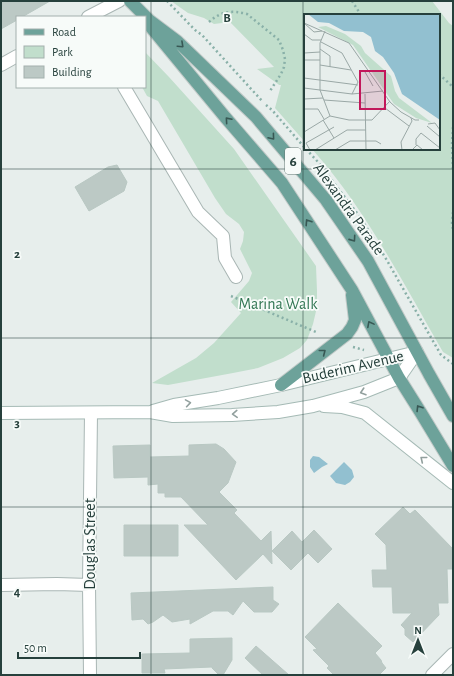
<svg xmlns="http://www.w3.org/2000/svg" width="454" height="676" viewBox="0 0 454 676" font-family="'Alegreya Sans',sans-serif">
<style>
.green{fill:#c1decc}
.water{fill:#92c0d0}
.building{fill:#bcc9c5;stroke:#b9c8c3}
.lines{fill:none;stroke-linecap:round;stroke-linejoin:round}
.street-casing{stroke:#a9b6b4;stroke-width:14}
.secondary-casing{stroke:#a5bab5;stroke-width:14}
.primary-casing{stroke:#c2cac8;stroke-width:14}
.path{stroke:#89b0a8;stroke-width:2.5;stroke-dasharray:2 3;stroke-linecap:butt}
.street{stroke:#fff;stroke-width:12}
.secondary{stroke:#fff;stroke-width:12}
.primary{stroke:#6da29a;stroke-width:12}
.oneway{stroke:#385854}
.oneway2{stroke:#92a09e}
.grid{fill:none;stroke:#26403c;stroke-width:1;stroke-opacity:0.55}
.labels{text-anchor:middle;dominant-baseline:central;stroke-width:3.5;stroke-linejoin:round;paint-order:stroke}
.shield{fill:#f7fbf9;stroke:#657875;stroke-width:1}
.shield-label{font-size:15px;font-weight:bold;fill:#26403c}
.street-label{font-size:16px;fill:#26403c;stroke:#f7fbf9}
.park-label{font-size:16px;fill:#317653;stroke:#f7fbf9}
.inset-road{fill:none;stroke:#9aa8a6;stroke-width:1}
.view{fill:#c2185b;fill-opacity:0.15;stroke:#c2185b;stroke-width:2}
.inset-edge{fill:none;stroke:#26403c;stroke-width:2}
.grid-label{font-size:13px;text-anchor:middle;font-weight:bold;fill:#26403c;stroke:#f7fbf9;stroke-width:3.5;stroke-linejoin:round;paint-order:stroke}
</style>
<rect width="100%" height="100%" fill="#e7eeec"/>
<!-- green -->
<path class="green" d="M171,1H432L449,23L453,26V358L443,352C403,283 366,209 312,149H439V15H305V142L275,108L281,85H279L278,84L257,69L274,67L230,22L214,24L204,18L188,13Z
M145,52L169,77L234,149L316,266L317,291V307L313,324L307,340L300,348L283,358L258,368L233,373L168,385L152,383L196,358L214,343L241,313L231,302L249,281L252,273L240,249L243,241L244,232L239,224L226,214L215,198L158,101L147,96L142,87H145Z"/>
<!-- water -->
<path class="water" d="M313,456L319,457L328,464L322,467L314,473L310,467V460Z
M344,462L352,470L354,477L350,482L345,485L336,483L330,476Z"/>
<!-- building -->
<path class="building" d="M1,1H50L22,17H17V20L1,29Z
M117,165L127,182L124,191L89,211L75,187L108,167Z
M216,444L224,449L236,462L228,483L219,492L237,510L234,513L261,541L271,531L272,564L263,554L236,580L184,525H208L181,497H165V493H158V484L148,485V477L114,478L113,446L150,445V457L189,456V445Z
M403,507L410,514L415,510L453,549V569H447L448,603H438L439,615L413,642L405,635V629L401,625L412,613H393L392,587H373L372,570H387L386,545L375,534Z
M124,525H178V556H124Z
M314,530L332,549L318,563L308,553L291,570L272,551L292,531L302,542Z
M273,587V600L279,604L272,612H254L243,601L233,615L228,611H213L190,624V619L172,622L163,615L153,622L148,624L143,619L132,620L131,593Z
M338,603L382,646L375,653L381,660L382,663L386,668L379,675H334L327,668L329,666L313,650L317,649L305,637Z
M232,638V660L223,675H219L212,668V667L164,669L165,673H142V654L190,653V639Z
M256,646L289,675H263L245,658Z"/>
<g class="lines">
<!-- street casing -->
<g class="street-casing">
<path id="street" d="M88,17L119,1
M1,65L17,56
M124,87L198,212L223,236L225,258L236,277
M1,585L57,584L89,585
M90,675L89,585L91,413
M432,675L453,654"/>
</g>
<!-- secondary casing -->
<g class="secondary-casing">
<path id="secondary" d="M324,406L342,407L365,413L453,483
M153,411L174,405L218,398L281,385L417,352
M1,413L150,412L173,416L232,415L278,412L313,406L364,392L399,378L417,352"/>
</g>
<!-- primary casing -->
<g class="primary-casing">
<path id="primary" d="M130,1L149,20L177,41L256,117L326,200L368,261L429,374L453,416
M145,20L225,117L282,183L352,290L399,378L421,413L453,466
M281,385L347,334L352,327L355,320L352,295"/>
</g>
<!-- path -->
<path class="path" d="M167,1L195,30L202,35L263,102
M352,1L361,15
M209,22C221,11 232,10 247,14L279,40L283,50L285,59L284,67L281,74L270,91
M439,74L453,87
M266,105L272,110L305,148
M453,127L452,144L453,172
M306,149L318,162L360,217L385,257L441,355L453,364
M453,212L452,223L453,230
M231,296L316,332
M353,347L364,350"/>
<!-- street -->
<use href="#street" class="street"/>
<!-- secondary -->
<use href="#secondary" class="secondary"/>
<!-- primary -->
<use href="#primary" class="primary"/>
</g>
<!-- one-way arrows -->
<defs><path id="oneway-chevron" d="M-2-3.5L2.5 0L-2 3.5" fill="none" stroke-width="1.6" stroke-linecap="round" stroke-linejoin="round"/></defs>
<g class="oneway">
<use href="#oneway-chevron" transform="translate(181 45) rotate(43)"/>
<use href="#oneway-chevron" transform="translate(228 120) rotate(-131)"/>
<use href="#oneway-chevron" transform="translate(272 137) rotate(50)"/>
<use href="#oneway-chevron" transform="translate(308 222) rotate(-123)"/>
<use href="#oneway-chevron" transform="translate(353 239) rotate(55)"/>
<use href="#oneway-chevron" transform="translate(370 324) rotate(-118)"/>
<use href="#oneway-chevron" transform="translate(323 352) rotate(-38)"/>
<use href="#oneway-chevron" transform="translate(419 408) rotate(-122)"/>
</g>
<g class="oneway2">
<use href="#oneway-chevron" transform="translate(363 392) rotate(162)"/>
<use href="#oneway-chevron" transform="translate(188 403) rotate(-9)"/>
<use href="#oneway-chevron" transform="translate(235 414) rotate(177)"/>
<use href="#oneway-chevron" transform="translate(423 459) rotate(-141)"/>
</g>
<!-- grid -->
<path class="grid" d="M151,1V675M303,1V675M1,169H453M1,338H453M1,507H453"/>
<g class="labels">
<!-- shield labels -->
<rect class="shield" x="285" y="148" width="16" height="26" rx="3"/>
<g class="shield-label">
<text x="293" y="161">6</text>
</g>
<!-- street labels -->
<g class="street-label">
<text transform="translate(349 209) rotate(54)">Alexandra Parade</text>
<text transform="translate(353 367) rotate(-13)">Buderim Avenue</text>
<text transform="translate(90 544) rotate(-90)">Douglas Street</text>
</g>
<!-- park labels -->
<g class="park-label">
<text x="278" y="304">Marina Walk</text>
</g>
</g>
<!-- overview -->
<g transform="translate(304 14)">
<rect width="136" height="136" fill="#e7eeec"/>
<path d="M22,12L41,20L57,32L61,39L87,62L91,77L95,84L128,109L112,104L90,90L49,31L14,13Z" fill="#c1decc"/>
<path d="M4,0H136V106L98,80L90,59L79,43L71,37L67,23L59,18L40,17L25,9L14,8Z" fill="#92c0d0"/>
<path class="inset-road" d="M0,9L10,18L18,17M0,9L45,29L86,88L97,98L111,106H115M21,17L16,29V76L26,102M0,20L8,26H17M17,28L38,39L54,68L48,80M16,35L26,42V53M0,39L16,38M0,46H16M16,51L47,56M61,58L69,72M0,64L54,71M0,74L48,80L79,77M61,80L62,136M0,85L19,84M20,86L61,89M81,94L105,112M0,95H14L20,105M26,102L45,106H68L86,87M19,106L30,124M124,110L131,109L136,116M123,112L136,123M0,118L26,102M112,131V125L117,119L136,134M6,136L2,129L30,113M11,136L43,116H62M31,136L46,127H72L77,130M98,136L97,128L108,107L107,104M108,136L113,131L119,136"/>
<path class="view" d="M56,57H81V95H56Z"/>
<rect width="136" height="136" class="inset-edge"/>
</g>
<g class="grid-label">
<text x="227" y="22">B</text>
<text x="17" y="258">2</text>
<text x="17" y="427">3</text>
<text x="17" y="596">4</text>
</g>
<!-- border -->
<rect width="454" height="676" fill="none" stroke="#26403c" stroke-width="4"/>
<!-- legend -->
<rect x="16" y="16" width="130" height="72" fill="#f7fbf9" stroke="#a3b0ad"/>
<rect x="24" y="29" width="20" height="6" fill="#6da29a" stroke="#a3b0ad"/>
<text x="52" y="36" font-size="12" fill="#26403c">Road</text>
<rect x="24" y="46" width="20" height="12" fill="#c1decc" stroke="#a3b0ad"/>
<text x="52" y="56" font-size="12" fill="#26403c">Park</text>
<rect x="24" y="66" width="20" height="12" fill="#bcc9c5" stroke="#a3b0ad"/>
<text x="52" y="76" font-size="12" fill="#26403c">Building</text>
<!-- north arrow -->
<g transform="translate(418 640)" stroke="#f7fbf9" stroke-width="3" paint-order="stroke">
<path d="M0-3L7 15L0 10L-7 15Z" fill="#26403c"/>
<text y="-6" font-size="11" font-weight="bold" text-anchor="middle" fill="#26403c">N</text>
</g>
<!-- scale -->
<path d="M18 652v6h122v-6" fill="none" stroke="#26403c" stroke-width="2"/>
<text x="24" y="652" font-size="12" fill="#26403c" stroke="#f7fbf9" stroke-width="3" paint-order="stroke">50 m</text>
</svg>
